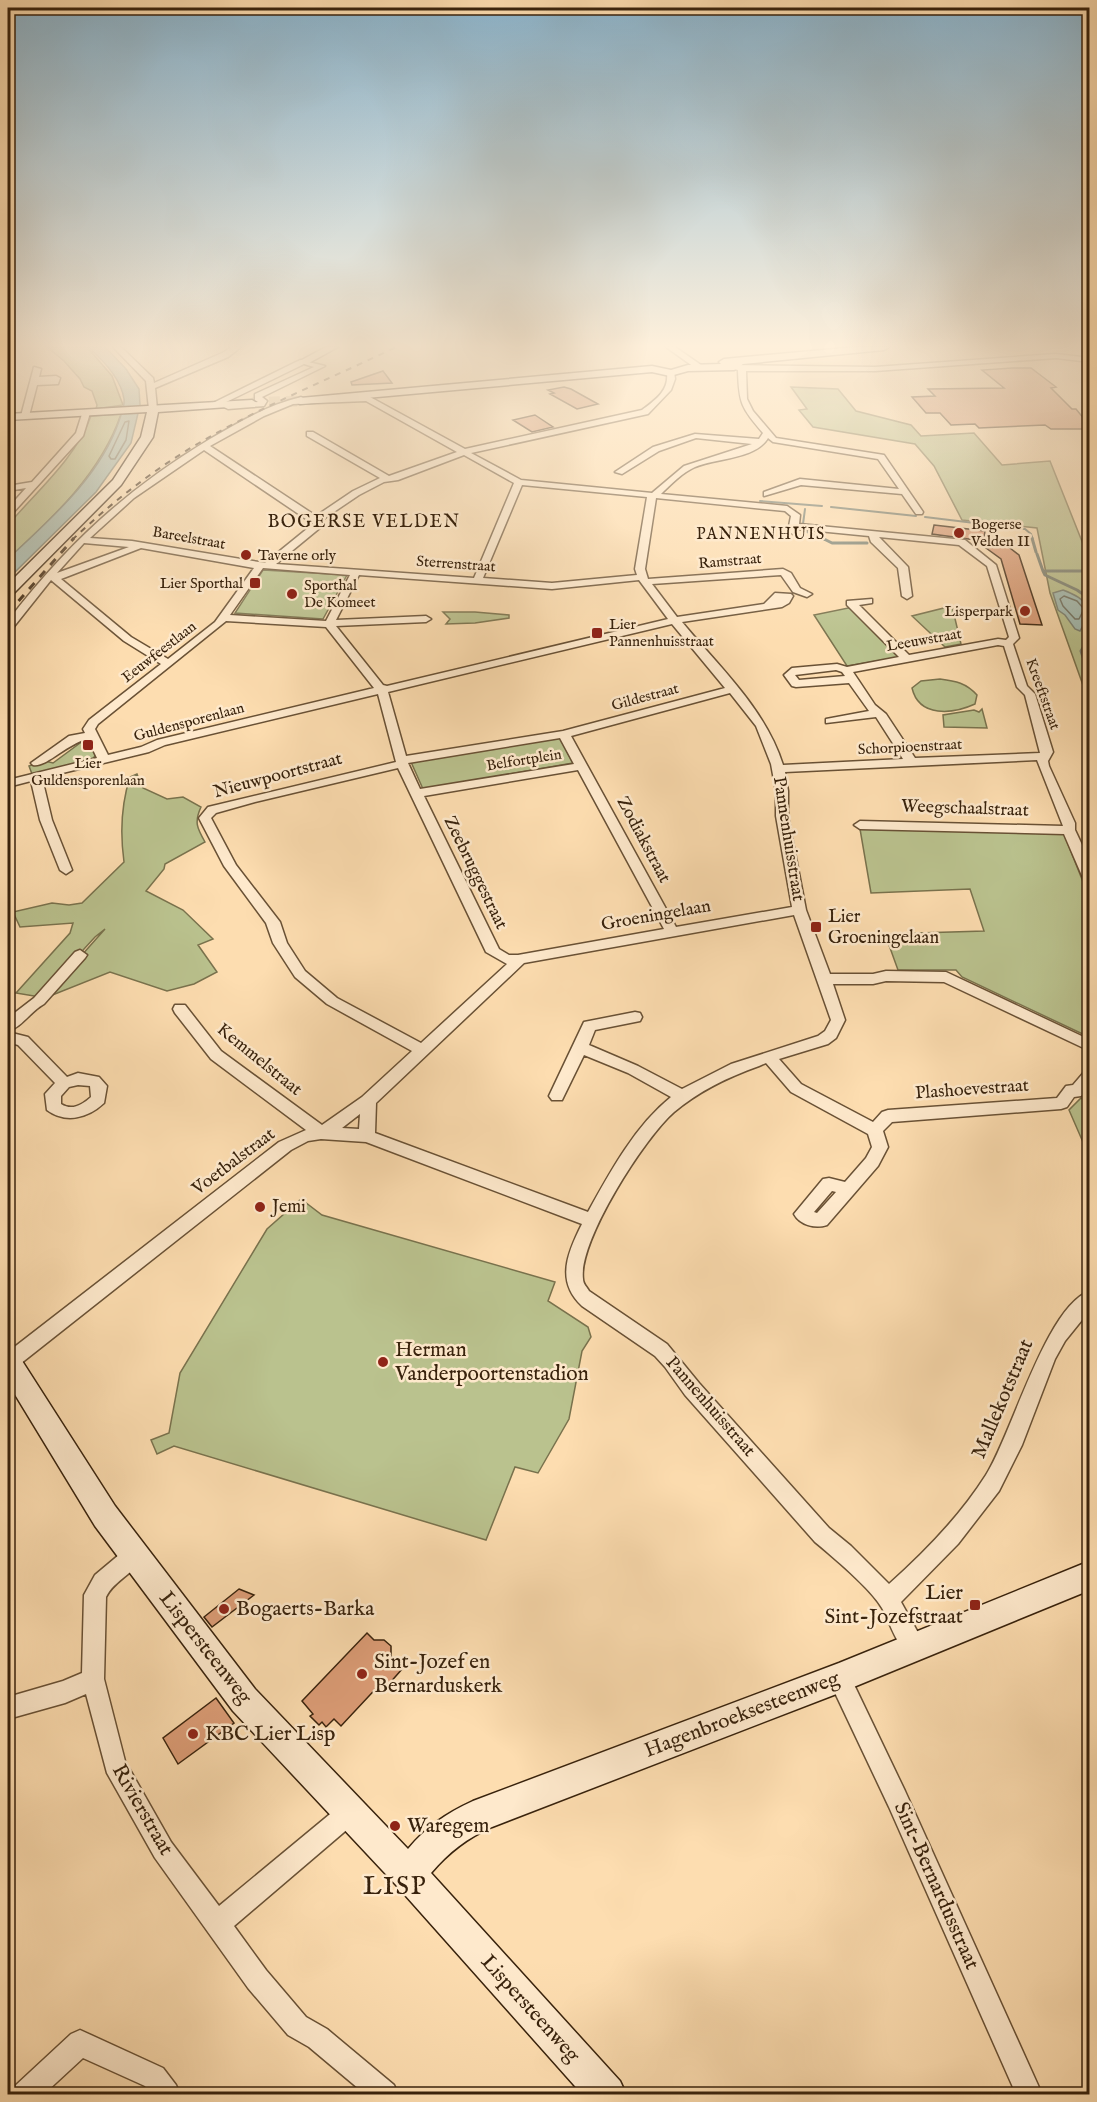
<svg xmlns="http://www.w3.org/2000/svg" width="1097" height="2102" viewBox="0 0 1097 2102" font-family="'IM FELL English',serif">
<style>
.green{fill:#bac28e;stroke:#79724d;stroke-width:1.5}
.water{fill:#a1bbb2;stroke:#777e70;stroke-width:1.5}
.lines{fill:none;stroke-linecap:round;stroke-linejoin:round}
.shore{stroke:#6c6e5f;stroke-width:1.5}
.stream-far1{stroke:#777e70;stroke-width:2}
.stream{stroke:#777e70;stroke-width:3}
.building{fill:#dd9d77;stroke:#38220c;stroke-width:1.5}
.secondary-tunnel{stroke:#d6b88f;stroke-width:11;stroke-dasharray:11 6;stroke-linecap:butt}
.street-casing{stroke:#695135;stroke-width:3}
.secondary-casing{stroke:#38220c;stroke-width:3}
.street{fill:#fee9cc;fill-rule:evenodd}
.secondary{fill:#fee9cc;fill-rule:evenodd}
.rail-far1{stroke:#38220c;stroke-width:2;stroke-dasharray:6 6;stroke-linecap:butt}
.rail{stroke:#38220c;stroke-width:3;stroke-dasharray:8 8;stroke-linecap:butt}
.poi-dot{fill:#8f2418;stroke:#fee9cc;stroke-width:2}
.labels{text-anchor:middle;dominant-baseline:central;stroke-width:5;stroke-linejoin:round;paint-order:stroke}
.far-poi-label{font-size:15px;fill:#38220c;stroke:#fee9cc;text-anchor:start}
.far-street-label{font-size:15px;fill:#38220c;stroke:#fee9cc}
.far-neighbourhood-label{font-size:16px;letter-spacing:1.5px;fill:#38220c;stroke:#fee9cc}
.far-quarter-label{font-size:18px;letter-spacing:1.5px;fill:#38220c;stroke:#fee9cc}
.street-label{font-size:18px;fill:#38220c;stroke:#fee9cc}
.poi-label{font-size:18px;fill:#38220c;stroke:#fee9cc;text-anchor:start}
.near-poi-label{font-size:21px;fill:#38220c;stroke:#fee9cc;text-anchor:start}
.near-street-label{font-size:21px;fill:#38220c;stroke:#fee9cc}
.near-quarter-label{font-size:26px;letter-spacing:1.5px;fill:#38220c;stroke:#fee9cc}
</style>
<rect width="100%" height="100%" fill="#fdddb0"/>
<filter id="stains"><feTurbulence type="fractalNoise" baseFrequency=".00333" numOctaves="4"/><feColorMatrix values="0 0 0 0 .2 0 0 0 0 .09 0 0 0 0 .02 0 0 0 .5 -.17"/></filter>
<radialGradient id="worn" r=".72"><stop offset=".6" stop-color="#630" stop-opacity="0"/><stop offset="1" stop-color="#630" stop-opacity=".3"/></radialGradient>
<!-- green -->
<path class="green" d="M47,347H87L112,376L123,405L96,409L97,405L92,391L84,387L80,379L64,361Z
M791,387L838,389L856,411L911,425L921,436L974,433L1002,465L1050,461L1089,559V702L1050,593L1037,528L962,520L934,466L915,444L813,427L799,410L807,409Z
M121,414C101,473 53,518 8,559V525C36,492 76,458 91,416Z
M263,570L347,575L323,619L235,613Z
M952,606L961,644L945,647L912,616Z
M853,607L901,657L847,666L814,615Z
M443,612H475L509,615V618L475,623L446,624L450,619Z
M940,679C956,681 966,683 977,695L975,704C953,714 919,718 912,688L921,681Z
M982,709L987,728L944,727L943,715L974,710L979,712Z
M560,738L573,763L423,789L411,762Z
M88,739L96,754L93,759L32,774L29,766L45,761L53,763L80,743L74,741Z
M137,774L143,788L167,799L183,797L201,807C194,822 197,828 205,842L165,864L164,869L146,891L183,910L213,939L198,945L217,972L194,984L167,991L110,972L50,996L49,992L105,929L95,937L40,997L16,993L70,933L73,923L20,927L13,912L52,903L69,905L82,903L124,862C120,833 121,805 130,777Z
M860,829L1064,834L1089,897V1037L962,977L956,970H898L885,934L984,931L970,889L871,893Z
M1081,1098L1089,1102V1156L1069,1110Z
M301,1199L322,1215L555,1282L548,1301L588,1327L591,1337L582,1351L569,1419L538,1473L515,1467L486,1540L174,1446L157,1454L151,1440L169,1433L180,1373L267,1229Z"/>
<!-- water -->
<path class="water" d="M88,347H105L126,369L139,389L140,405L131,443L96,492L8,579V559C50,519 100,477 119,421C121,414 125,407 124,399C121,379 103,360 88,347Z
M1063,590C1087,599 1095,607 1080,631L1075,629L1065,615L1058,610L1053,593Z"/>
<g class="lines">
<!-- shore -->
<path class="shore" d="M129,421L126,440L115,459H111L109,456L125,422Z
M1064,596L1077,601L1084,609L1079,619H1075L1063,606L1060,599Z"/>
<!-- stream-far1 -->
<path class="stream-far1" d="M760,501L822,506
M831,507L916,516
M925,517L1025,529L1031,534L1033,540
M803,524L805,509
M803,530L825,540"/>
<!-- stream -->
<path class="stream" d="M822,538L832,543H867
M1032,538L1036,552
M1037,554L1043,571H1089
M1043,571L1045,575L1077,590L1090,599
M1090,636L1081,651L1083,657L1090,664"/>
</g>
<!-- building -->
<path class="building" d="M1012,368H1031L1056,387L1051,388L1072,409H1076L1089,425V429H1051L1045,425L979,428L975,424L951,425L940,413H926L912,397L935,396L928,389L1004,388L982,370Z
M383,371L392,383L352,385L351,382Z
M564,387L571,389L598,404L577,409L550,394L554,393L548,390Z
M535,415L553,427L532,432L513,420Z
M934,525L985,531L983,545L976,540L932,534Z
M1006,545L1019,555L1042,625L1020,624L1001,559L986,548Z
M239,1589L254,1595L212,1627L204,1617Z
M367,1633L374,1640H384L391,1646V1656L403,1668L388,1685L383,1681L341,1726L334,1719L326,1727L322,1722L319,1725L310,1716L313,1714L302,1701Z
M216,1698L234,1723L178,1764L163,1738Z"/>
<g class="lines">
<!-- secondary-tunnel -->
<path class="secondary-tunnel" d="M252,403L300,401"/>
<!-- street casing -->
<g class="street-casing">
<path id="street" d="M113,347H121L153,378L154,383L222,353L232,347H241L228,357L155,388L157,409L153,411L149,409L146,381Z
M666,347H675L701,365L694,367Z
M1056,354L1090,358V362L1056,358L875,371H746L747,399L753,411L776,438L884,455L923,512L922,514H916L902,494L801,485L764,496V492L800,479L899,489L878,459L773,442L768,438C756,459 717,458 695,467C682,473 671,484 661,494L787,506L800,515L799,524L965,540L996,565L1019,638L1013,644L1027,686L1035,694L1053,752L1048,761L1049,766L1075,823V830L1090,862V882L1083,878L1064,834L860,829L854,825L860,821L1063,826L1037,760L785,772L788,791V816L806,910L830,974H873L886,971L946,972L1090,1040V1051L944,982L886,981L873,984H833L845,1020L836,1038L828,1044L779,1059L801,1084L873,1122L882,1112L888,1110L1057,1098L1066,1086L1073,1085L1085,1071L1090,1070V1086L1081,1096L1074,1097L1067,1107L1061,1109L892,1122L883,1131L888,1147L878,1166L827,1225C815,1229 800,1225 794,1214L823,1179L829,1178L845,1182L866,1158L872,1147L868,1134L791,1092L766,1063L759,1066C728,1077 699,1091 674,1112C645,1137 578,1241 583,1279C583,1284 587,1287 589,1291L667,1344L699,1383L829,1528L851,1546L889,1584C925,1552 960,1516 986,1475C1012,1434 1046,1306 1090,1291V1310L1065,1341L1055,1359L1022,1445L999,1491L958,1544L901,1602L926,1647L923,1655L915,1658C897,1650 891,1624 882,1608C872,1590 832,1556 815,1542L685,1395L665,1367L655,1356L582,1306C555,1281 568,1252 582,1224L366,1142L321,1139L308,1141L291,1150L15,1368L8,1370V1352L279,1142L306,1130L211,1059L175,1013L173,1009L175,1005H185L221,1051L322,1125L362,1097L412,1051L327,1004L295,977L273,943L266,923L224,866L199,818L208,807L396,762L378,694L165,745L149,752L42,778L52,820L72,870L66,874L60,870L40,820L31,781L8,787V780L97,758L88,739C69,742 46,768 33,765L31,763L69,736L85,733L83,729L89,720L161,664L124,641L51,580L12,629L8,630V621C66,545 128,488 210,439C239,422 268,405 301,397L305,399L370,397L465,449L642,410C655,400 669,391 667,373L674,371L675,379L671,390L648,414L471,453L521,480L652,493L684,466L752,444L696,438L659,451L622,474L615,472L653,447L695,434L759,439L763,433C741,407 739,404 738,370L733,369V365L875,367ZM366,401L457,452L389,476L313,432H307V436L380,478L353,491L316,516L210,446L264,416L293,404ZM204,450L306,519L313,521V524L265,563L132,541L90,538L134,498ZM464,455L514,483L474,578L276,564L321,527L322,520L359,495L384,482L398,480ZM522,485L647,497L635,569L637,575L552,583L483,578ZM656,498L785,511L791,516L788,531L793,534L798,529L869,536L871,542L898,568L902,596L907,599L912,596L908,567L879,537L959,545L987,566L1009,637L1006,640L998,639L909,655L859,605L872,603V599L847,601V605L899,657L847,667L837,664L792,668L784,675L792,686L796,687L849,683L869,711L826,719V723L876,717L903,759L783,765C765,708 719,667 682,622L782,607L789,603L793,596L791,594L775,593L764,604L677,617L652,584L781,575L793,592L807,597L812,594L800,588L791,573L783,569L648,579L645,569ZM84,543L129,547L57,573ZM141,548L254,568L215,622L168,659L131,637L61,579ZM263,568L350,575L326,621L230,615ZM359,575L552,589L639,580L668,619L387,686L383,685L336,626L426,622L431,619L426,616L336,620ZM226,621L326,627L374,688L157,740L141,747L108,755L95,729L98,724ZM672,624L725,688L563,731L406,756L388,692ZM998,645L1004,646L1017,687L1025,695L1040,753L915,758L886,714L875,705L853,672ZM836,670L842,672L845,676L799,680L795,675ZM730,693L756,726L771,764L776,791V816L792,907L676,927L571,736ZM560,738L574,764L420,789L408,763ZM398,768L486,952L507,964L421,1043L337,998L305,971L287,943L280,922L236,865L211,818L216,813L255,802ZM578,770L664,929L518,955H509L499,949L424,796ZM794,915L831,1020L825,1031L818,1036L731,1064L682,1089L638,1066L589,1045L595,1030L640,1021L642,1017L640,1013L635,1012L584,1022L549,1096L552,1100H562L584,1055L628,1073L671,1097C635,1126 610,1172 588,1212L375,1133L376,1103L524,963ZM360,1114L359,1129L342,1128ZM832,1191L836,1192L817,1213L814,1212Z
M300,360L325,366L262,397L267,401L264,406L228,409L224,407L258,402L255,400V394L314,367L304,364L220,405L213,403Z
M34,367L41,369L39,377L56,376L60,378L58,384L37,385L29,416L25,418L21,416Z
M83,411L90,413L83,436L11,515L8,516V508L26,488L8,491V486L32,482L76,433Z
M80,950L87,955L85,958L44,1004C31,1011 21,1028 8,1031V1018L34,998L75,952Z
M8,1032L28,1037L67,1077L78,1073L99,1077L107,1086L104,1103C88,1118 66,1124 47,1110L45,1094L55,1083L18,1045L8,1042ZM78,1085L90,1086L91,1097C82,1105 72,1111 61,1104V1096L69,1087Z
M133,1546L140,1549L143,1556C136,1573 114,1580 106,1597L104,1679L125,1761L171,1842L219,1906L341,1805L349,1801L357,1805L361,1813L357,1821L234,1926L266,1970L306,2017L327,2029L394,2085L398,2094H365L309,2047L288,2035L248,1988L155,1858L107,1773L86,1694L65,1703L8,1719V1697L63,1681L82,1673L84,1595L95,1575L126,1549Z
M839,1667L847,1670L905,1791L1042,2094H1016L889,1807L828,1678L831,1670Z
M80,2030L163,2068L176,2085L180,2094H151L145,2086L83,2058L44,2094H12L16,2085L71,2034Z"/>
</g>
<!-- secondary casing -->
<g class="secondary-casing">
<path id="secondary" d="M326,347H338L307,364L298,362Z
M856,347H889L884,350L743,364L734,370L688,371L670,376L652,372L300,404L295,401L300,398L652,366L671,370L688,365L721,364L719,362L724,359Z
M252,400L257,403L256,405L158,412L153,437L121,485L13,594L8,595V584L113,480L141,437L147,412L8,420V414Z
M8,1350L17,1353L115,1506L255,1689L408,1849C427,1826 447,1813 473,1801L839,1663L1090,1561V1590L839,1693L492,1827C467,1838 449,1852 431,1873L620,2081L626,2094H582L397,1886L233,1711L95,1526L8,1383Z"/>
</g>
<!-- street -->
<use href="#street" class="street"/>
<!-- secondary -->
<use href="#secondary" class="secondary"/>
<!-- rail-far1 -->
<path class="rail-far1" d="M72,540C111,503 153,470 199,443C262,406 330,379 396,347"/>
<!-- rail -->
<path class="rail" d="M8,613L74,538"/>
</g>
<!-- sky -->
<linearGradient id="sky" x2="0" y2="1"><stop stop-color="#8bb7d2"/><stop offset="0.54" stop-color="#fef0db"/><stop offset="1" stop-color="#fef0db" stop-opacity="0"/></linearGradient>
<rect width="1097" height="641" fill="url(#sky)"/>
<!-- markers -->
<g class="poi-dot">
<circle cx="959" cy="533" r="6"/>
<circle cx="246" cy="555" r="6"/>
<rect x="249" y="577" width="12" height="12" rx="3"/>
<circle cx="292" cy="594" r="6"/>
<circle cx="1025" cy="611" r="6"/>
<rect x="591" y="627" width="12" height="12" rx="3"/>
<rect x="82" y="739" width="12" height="12" rx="3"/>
<rect x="810" y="921" width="12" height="12" rx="3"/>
<circle cx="260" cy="1207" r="6"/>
<circle cx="383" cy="1362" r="6"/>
<rect x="969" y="1599" width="12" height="12" rx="3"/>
<circle cx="224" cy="1609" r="6"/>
<circle cx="362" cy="1674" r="6"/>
<circle cx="193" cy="1734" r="6"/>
<circle cx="395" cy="1826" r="6"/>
</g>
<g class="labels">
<!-- far-poi labels -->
<g class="far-poi-label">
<text x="971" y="524">Bogerse<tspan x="971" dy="17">Velden II</tspan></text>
<text x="258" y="555">Taverne orly</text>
<text x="243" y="583" text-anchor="end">Lier Sporthal</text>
<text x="304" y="585">Sporthal<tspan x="304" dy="17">De Komeet</tspan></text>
<text x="1013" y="611" text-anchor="end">Lisperpark</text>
<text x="609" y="624">Lier<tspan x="609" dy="17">Pannenhuisstraat</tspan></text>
<text x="88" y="763" text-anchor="middle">Lier<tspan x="88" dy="17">Guldensporenlaan</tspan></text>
</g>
<!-- far-street labels -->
<g class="far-street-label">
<text transform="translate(189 538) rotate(10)">Bareelstraat</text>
<text transform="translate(730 561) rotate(-5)">Ramstraat</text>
<text transform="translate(456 564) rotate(4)">Sterrenstraat</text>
<text transform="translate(924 640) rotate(-10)">Leeuwstraat</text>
<text transform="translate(159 652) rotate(-38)">Eeuwfeestlaan</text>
<text transform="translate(1043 694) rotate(70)">Kreeftstraat</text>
<text transform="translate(645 697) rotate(-15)">Gildestraat</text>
<text transform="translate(189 722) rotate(-15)">Guldensporenlaan</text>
<text transform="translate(910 747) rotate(-3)">Schorpioenstraat</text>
<text transform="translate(524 760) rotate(-9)">Belfortplein</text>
</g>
<!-- far-neighbourhood labels -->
<g class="far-neighbourhood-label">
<text x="761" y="535">PANNENHUIS</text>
</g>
<!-- far-quarter labels -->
<g class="far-quarter-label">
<text x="364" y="522">BOGERSE VELDEN</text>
</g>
<!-- street labels -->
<g class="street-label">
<text transform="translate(278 776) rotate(-15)">Nieuwpoortstraat</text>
<text transform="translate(965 809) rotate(2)">Weegschaalstraat</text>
<text transform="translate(788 839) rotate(81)">Pannenhuisstraat</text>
<text transform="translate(643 840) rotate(62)">Zodiakstraat</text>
<text transform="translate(475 873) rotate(64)">Zeebruggestraat</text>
<text transform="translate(656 916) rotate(-10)">Groeningelaan</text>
<text transform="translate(259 1060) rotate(39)">Kemmelstraat</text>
<text transform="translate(972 1090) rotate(-4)">Plashoevestraat</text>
<text transform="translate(234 1162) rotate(-37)">Voetbalstraat</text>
<text transform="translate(710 1407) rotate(49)">Pannenhuisstraat</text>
</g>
<!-- poi labels -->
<g class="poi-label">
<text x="828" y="917">Lier<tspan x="828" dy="21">Groeningelaan</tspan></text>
<text x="272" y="1207">Jemi</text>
</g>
<!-- near-poi labels -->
<g class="near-poi-label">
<text x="395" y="1350">Herman<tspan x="395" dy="24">Vanderpoortenstadion</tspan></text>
<text x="963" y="1593" text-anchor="end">Lier<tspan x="963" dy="24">Sint-Jozefstraat</tspan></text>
<text x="236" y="1609">Bogaerts-Barka</text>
<text x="374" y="1662">Sint-Jozef en<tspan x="374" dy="24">Bernarduskerk</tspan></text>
<text x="205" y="1734">KBC Lier Lisp</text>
<text x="407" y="1826">Waregem</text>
</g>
<!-- near-street labels -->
<g class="near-street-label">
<text transform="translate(1003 1399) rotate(-67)">Mallekotstraat</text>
<text transform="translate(205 1648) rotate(52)">Lispersteenweg</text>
<text transform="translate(742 1715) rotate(-21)">Hagenbroeksesteenweg</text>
<text transform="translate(142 1810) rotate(60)">Rivierstraat</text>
<text transform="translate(936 1886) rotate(66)">Sint-Bernardusstraat</text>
<text transform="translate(530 2009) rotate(48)">Lispersteenweg</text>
</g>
<!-- near-quarter labels -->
<g class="near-quarter-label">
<text x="395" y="1886">LISP</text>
</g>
</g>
<!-- margin -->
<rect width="1097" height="2102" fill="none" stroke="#fdddb0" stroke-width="30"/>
<rect x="9" y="9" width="1079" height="2084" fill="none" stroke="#38220c" stroke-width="3"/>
<rect x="15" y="15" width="1067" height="2072" fill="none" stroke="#38220c" stroke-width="1.5"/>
<rect width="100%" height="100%" filter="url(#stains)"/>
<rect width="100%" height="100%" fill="url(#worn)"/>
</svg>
